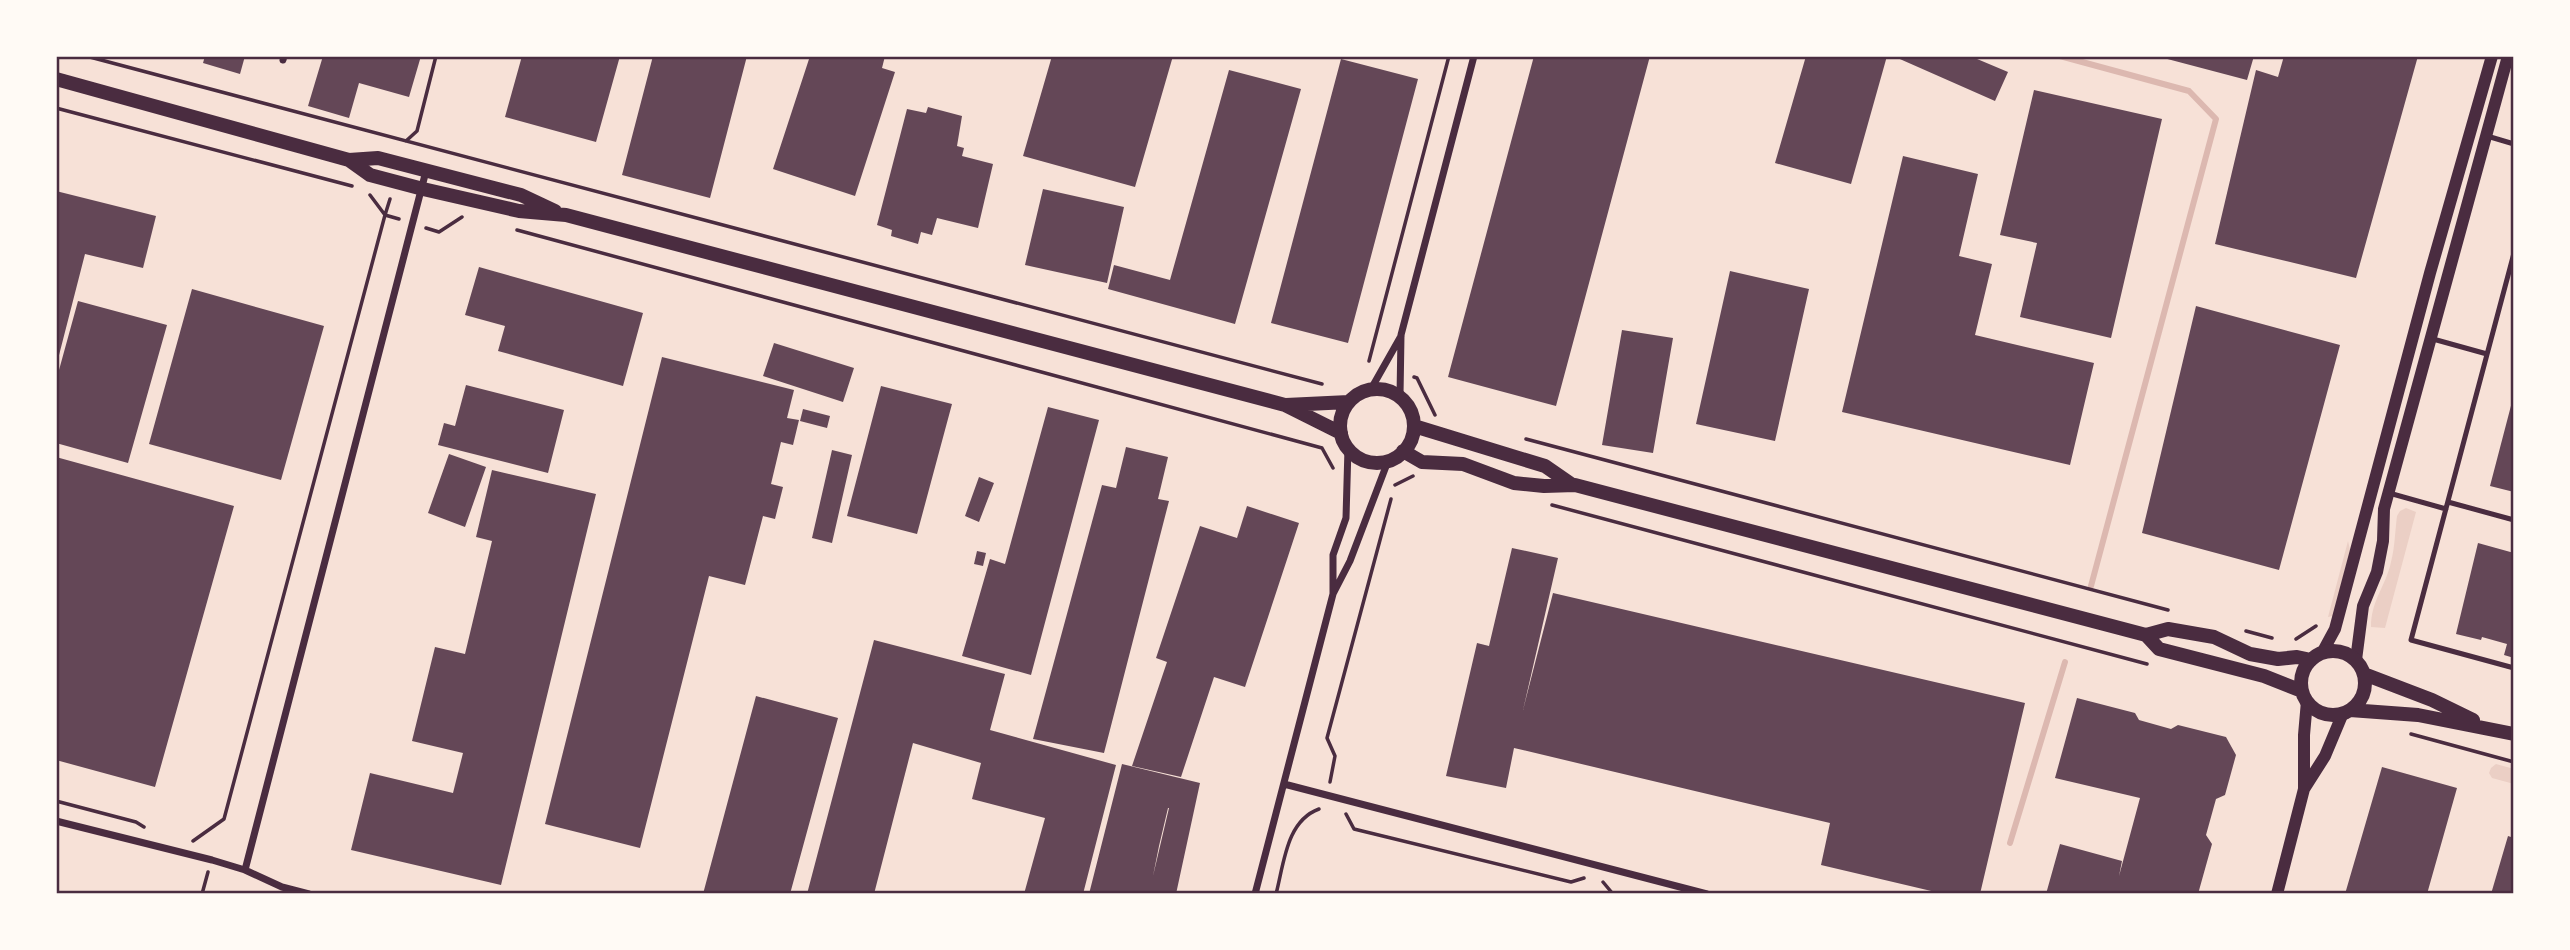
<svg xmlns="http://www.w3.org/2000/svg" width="2570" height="950" viewBox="0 0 2570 950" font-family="'DM Sans',sans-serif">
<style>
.green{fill:#ebcfc5}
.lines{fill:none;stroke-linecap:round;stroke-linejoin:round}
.stream{stroke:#dcb8b0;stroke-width:6}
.building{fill:#644757;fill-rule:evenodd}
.path{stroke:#4a2c40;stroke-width:3.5}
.service{stroke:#4a2c40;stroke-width:5}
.minor{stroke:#4a2c40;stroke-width:7}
.tertiary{stroke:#4a2c40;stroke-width:12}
.secondary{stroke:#4a2c40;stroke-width:14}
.neatline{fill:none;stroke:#4a2c40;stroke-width:2.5}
</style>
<rect width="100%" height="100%" fill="#f7e1d7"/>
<!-- green -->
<path class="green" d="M2406,508L2416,512L2385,628L2371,627C2371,600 2386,586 2391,562C2395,547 2395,531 2397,516L2400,511Z
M2348,541L2350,550L2333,616L2328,617Z
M2496,764L2514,769V784L2492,778L2489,773L2491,768Z"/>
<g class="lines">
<!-- stream -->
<path class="stream" d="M2060,56L2189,91L2216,119L2091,586
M2010,843L2065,662"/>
</g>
<!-- building -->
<path class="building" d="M205,56H245L240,74L203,63Z
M323,56H421L409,97L359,83L349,118L308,106Z
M522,56H620L596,142L505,117Z
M653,56H747L710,198L622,175Z
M810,56H844L852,59L853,56H885L882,68L895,72L855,196L773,169Z
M1052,56H1173L1135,187L1023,156Z
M1534,56H1650L1556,406L1448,377Z
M1806,56H1887L1851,184L1775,163Z
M1893,56H1970L2008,72L1995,101Z
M2156,56H2254L2247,80Z
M2284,56H2418L2356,278L2215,244L2256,70L2278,77Z
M1341,59L1418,79L1348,343L1271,323Z
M1229,70L1301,89L1235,324L1108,289L1114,265L1170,280Z
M2034,90L2162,119L2111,338L2020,317L2037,243L2000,235Z
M928,107L962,116L957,146L964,148L962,156L993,164L978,228L937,218L932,235L921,232L918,244L891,236L892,230L877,225L907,109L926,113Z
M1903,156L1978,174L1959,256L1992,264L1975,335L2094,363L2070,465L1842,412Z
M1043,189L1124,207L1107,283L1025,265Z
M56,191L156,216L143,268L85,254L57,363Z
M479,267L643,313L623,386L498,351L505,326L465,315Z
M1730,271L1809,289L1775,441L1696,424Z
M192,289L324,326L281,480L149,444Z
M78,301L167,325L128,463L56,443V381Z
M2196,306L2340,345L2279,570L2142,533Z
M1622,330L1673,338L1653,453L1602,445Z
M774,343L854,368L843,402L763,376Z
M662,357L794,390L787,418L799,420L793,445L781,442L771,484L783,487L775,519L763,516L745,585L709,576L640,848L545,824Z
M466,385L564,410L548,473L438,445L444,423L455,426Z
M881,386L952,404L917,534L847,516Z
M2513,398L2514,399V492L2490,486Z
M1048,407L1099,420L1031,675L962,656L990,559L1005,564Z
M803,409L830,416L827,428L800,421Z
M1126,447L1168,457L1158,499L1169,501L1104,753L1033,739L1102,485L1116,488Z
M832,450L852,455L832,543L812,538Z
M449,454L486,467L465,527L428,513Z
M56,457L234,506L155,787L56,760Z
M492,470L596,494L501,885L351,850L370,773L453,793L463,753L412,741L435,647L465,654L492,541L476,537Z
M979,477L994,483L979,522L965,516Z
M1247,506L1299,523L1245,687L1214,677L1181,777L1132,766L1167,662L1156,658L1200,526L1237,538Z
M2478,543L2514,553V658L2504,655L2507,644L2482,637L2481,640L2456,634Z
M1512,548L1558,558L1523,710L1553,593L2025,703L1980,894H1944L1821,865L1830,823L1514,748L1506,788L1446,776L1477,643L1489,646Z
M977,551L986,553L983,566L974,564Z
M874,640L1005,674L990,730L1116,765L1083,894H1024L1045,818L972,799L981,763L913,743L874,894H807Z
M756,696L838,718L790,894H703Z
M2077,698L2135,713L2139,720L2171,729L2178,725L2226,737L2236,755L2225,795L2216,799L2206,835L2212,844L2198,894H2046L2060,844L2122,861L2119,876L2140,798L2055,778Z
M1122,764L1200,783L1176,894H1089ZM1168,808H1169L1153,876L1159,846Z
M2382,767L2457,788L2427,894H2345Z
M2508,836L2514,838V894H2491Z"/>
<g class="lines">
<!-- path -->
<path class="path" d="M86,56L1322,384
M56,108L352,186
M406,141L417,131L436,56
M370,195L385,215L390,199
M426,228L439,232L462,217
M517,230L1322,448L1333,468
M1369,361L1449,56
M1414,377L1417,378L1435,415
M1526,439L2168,610
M1395,485L1413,476
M1552,505L2147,664
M2246,631L2272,638
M2296,639L2316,626
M2411,734L2514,762
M1330,782L1335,756L1327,738L1391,499
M56,801L136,822L144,827
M1346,814L1354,829L1571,882L1584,878
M193,841L224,819L385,215L399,219
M1603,882L1613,894
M202,894L208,872
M1276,894C1284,864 1286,821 1319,809"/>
<!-- service -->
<path class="service" d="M2487,136L2514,144
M2514,253L2411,640L2514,668
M2433,339L2487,354
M2389,493L2446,509
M2448,502L2514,520"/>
<!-- minor -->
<path class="minor" d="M283,60L284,56
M1371,389L1401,336
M1400,396L1401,335L1474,56
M1333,594L1350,561L1388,461
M1284,784L1707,894
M56,821L212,860L245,870L282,887L309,894
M245,870L426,171
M1255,894L1333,594V555L1346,518L1348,448"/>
<!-- tertiary -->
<path class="tertiary" d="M2322,653L2335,629L2430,273L2492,56
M2356,660L2363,606L2377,572L2383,541L2384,509L2508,56
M2304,789L2325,756L2343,713
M2277,894L2304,789V735L2307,701"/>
<!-- secondary -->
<path class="secondary" d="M56,79L349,160L378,158L521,195L555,211
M349,160L370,175L423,189L519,211L566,215L1285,405L1341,433
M1340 426a37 37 0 1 1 74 0a37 37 0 1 1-74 0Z
M1286,405L1349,402
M1414,426L1545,466L1571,484
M1403,451L1422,462L1463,464L1514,483L1544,486L1575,485L2146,635L2168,629L2214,637L2250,654L2278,659L2297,657L2311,660
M2146,635L2159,649L2264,676L2302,691
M2301 683a32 32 0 1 1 64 0a32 32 0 1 1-64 0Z
M2364,674L2432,700L2473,720
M2350,710L2418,715L2514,734"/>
</g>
<!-- border -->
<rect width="2570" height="950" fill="none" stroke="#fffaf5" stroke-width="116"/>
<rect x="58" y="58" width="2454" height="834" class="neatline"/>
</svg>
